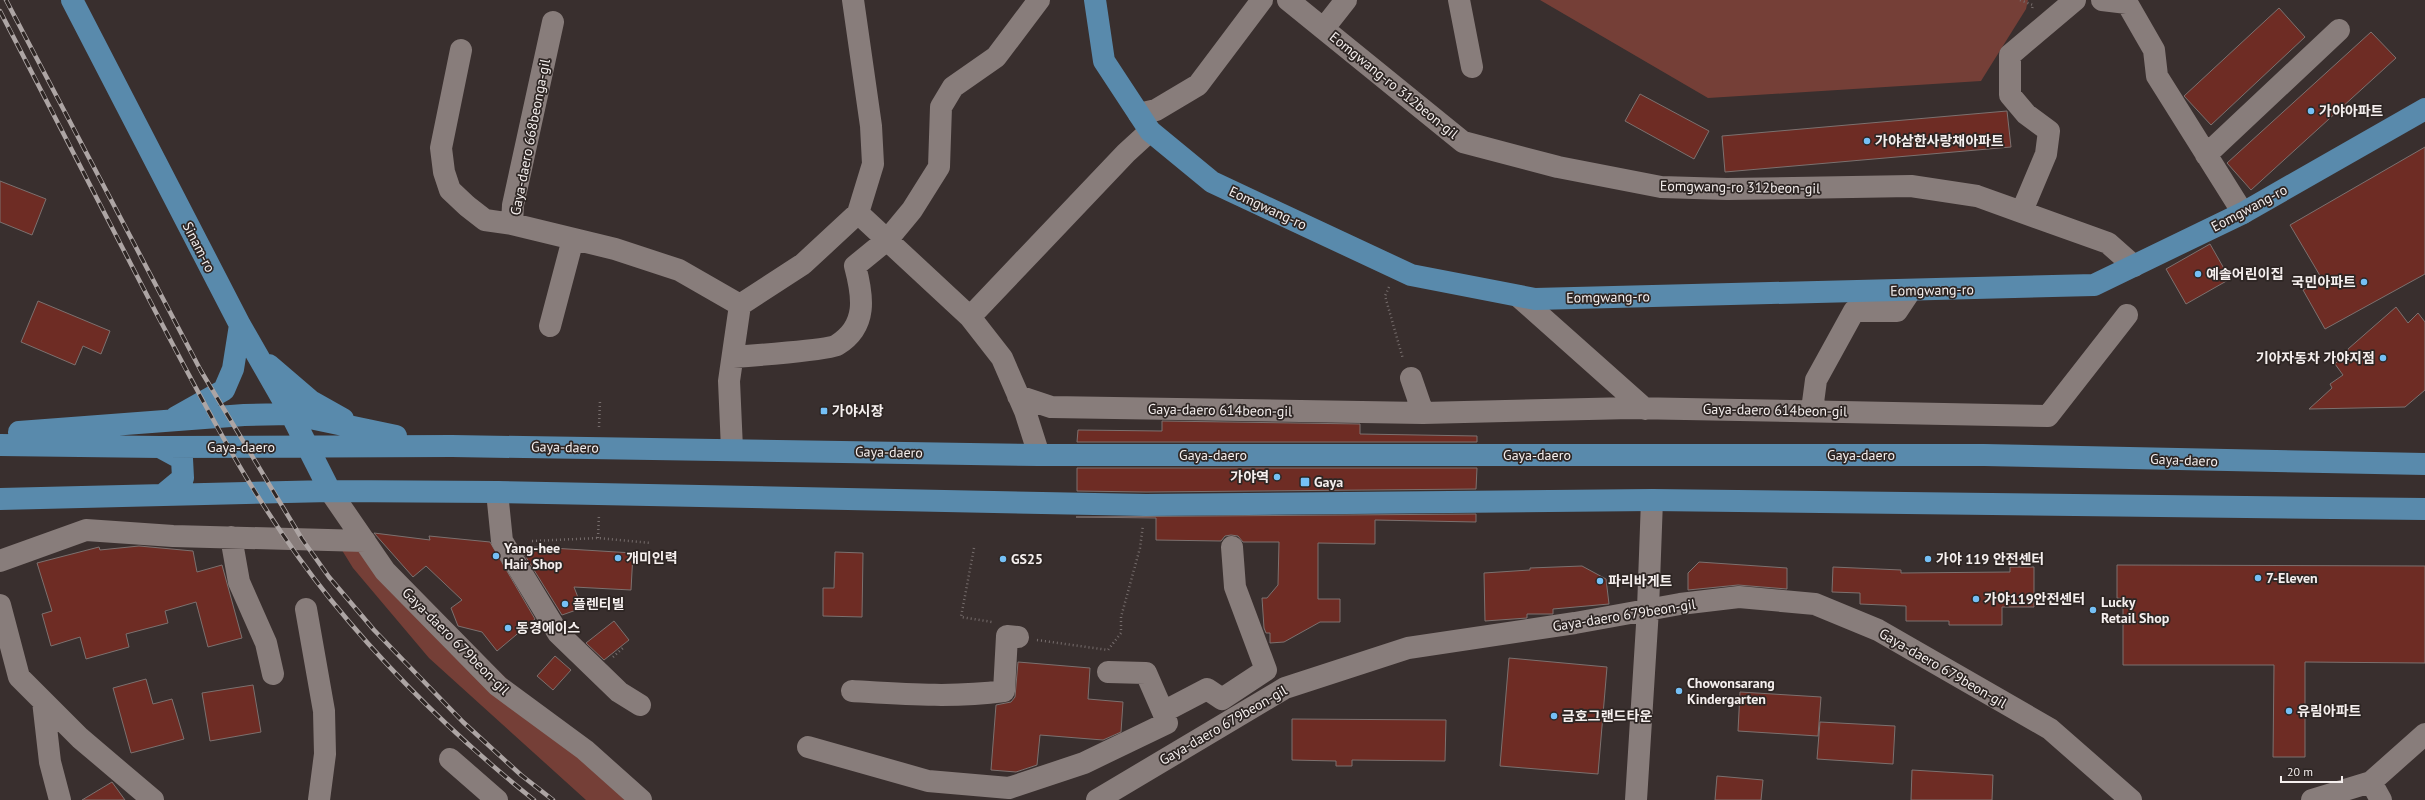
<svg xmlns="http://www.w3.org/2000/svg" width="2425" height="800" viewBox="0 0 2425 800" font-family="'PT Sans','Noto Sans KR',sans-serif">
<style>
.green{fill:#753f37}
.building{fill:#6e2c24;stroke:#7c716f}
.lines{fill:none;stroke-linecap:round;stroke-linejoin:round}
.path{stroke:#766d6c;stroke-width:2.5;stroke-dasharray:1 3;stroke-linecap:butt}
.minor{stroke:#887d7b;stroke-width:22}
.major{stroke:#598aac;stroke-width:22}
.rail-casing{stroke:#ada5a4;stroke-width:4.5}
.rail{stroke:#2e2624;stroke-width:3;stroke-dasharray:9;stroke-linecap:butt}
.poi-dot{fill:#75c0f6;stroke:#2e2624;stroke-width:1.5}
.labels{text-anchor:middle;dominant-baseline:central;stroke-width:3.5;stroke-linejoin:round;paint-order:stroke}
.street-label{font-size:14px;fill:#f5efee;stroke:#2e2624}
.poi-label{font-size:14px;font-weight:bold;fill:#f5efee;stroke:#2e2624;text-anchor:start}
</style>
<rect width="100%" height="100%" fill="#392f2e"/>
<!-- green -->
<path class="green" d="M1540,0H2028L2026,9L1981,81L1708,98Z
M365,541L631,800H586L429,658L353,568L340,547Z"/>
<!-- building -->
<path class="building" d="M2279,8L2305,37L2211,125L2184,96Z
M2371,32L2396,58L2251,190L2227,163Z
M1640,94L1709,131L1694,159L1625,121Z
M2007,111L2011,147L1725,172L1722,136Z
M2425,147V274L2325,329L2303,290L2322,279L2290,225Z
M0,181L46,199L32,235L0,222Z
M2210,244L2230,279L2186,304L2166,269Z
M38,301L110,331L101,354L83,346L75,365L21,342Z
M2396,307L2408,323L2418,313L2425,322V390L2405,407L2309,409L2332,388L2330,384L2343,375L2335,364L2348,351V349Z
M1162,421L1360,424V434L1477,436V442H1077L1078,430L1162,431Z
M1077,468H1477L1476,489L1146,492L1077,491Z
M1476,514V522L1375,520V544L1318,543V599H1340V622H1320L1284,642L1270,643V633H1266L1264,628L1262,598H1267L1278,585L1279,542H1243L1238,536L1231,535L1225,536L1221,541L1156,540V518L1076,517Z
M374,533L430,540L429,536L490,542L535,619L497,651L482,632L458,626L451,608L462,600L426,566L413,577Z
M139,546L193,551L197,572L222,565L242,638L208,647L196,602L165,611L168,623L126,634L129,647L86,659L80,637L51,646L42,614L52,611L37,563L99,547L100,550Z
M519,546L633,553L631,590L574,587L582,608L562,615Z
M835,552L863,553L862,617L823,616V588H834Z
M1699,562L1787,568V589L1738,585L1688,590V573Z
M2117,565L2425,566V663L2305,662V757H2273L2274,665H2123V599L2117,598Z
M1582,566L1606,579L1609,604L1553,609V614H1527V618L1485,621L1484,573L1530,570V568Z
M1833,567L1901,570V573L2010,572V567H2034V607H2002V625H1949V621H1906V606L1860,604V593L1832,592Z
M614,621L629,640L604,660L586,643Z
M555,656L571,670L553,690L537,676Z
M1509,658L1607,667L1598,774L1500,766Z
M1018,662L1090,668L1088,699L1123,702L1121,732L1103,740L1040,735L1037,765L1016,772L991,770L996,705L1011,702L1015,697Z
M146,679L153,704L172,699L184,739L131,753L113,688Z
M253,685L261,732L210,741L202,693Z
M1740,692L1821,697L1818,736L1738,731Z
M1292,719L1446,720L1445,761L1352,760V766H1336V761L1292,760Z
M1820,722L1895,726L1893,764L1817,759Z
M1912,770L1993,775L1992,800H1911Z
M1717,776L1763,780L1761,800H1715Z
M112,782L125,800H82Z"/>
<g class="lines">
<!-- path -->
<path class="path" d="M2020,0L2033,5L2032,9
M1389,287L1385,296L1403,359
M599,427L600,401
M598,538L599,514
M532,541L598,538L651,543
M974,548L961,617L992,622
M1037,640L1108,650L1121,633V617L1140,548L1143,525
M613,657L623,648"/>
<!-- minor -->
<path class="minor" d="M1288,0L1463,142L1558,167L1661,187L1727,189L1911,186L1977,196L2108,243L2134,266
M1459,0L1472,67
M2102,0L2127,3L2154,50L2157,76L2243,213
M1324,28L1346,0
M461,50L441,148L444,172L450,190L467,206L485,220L512,224L615,249L679,270L740,305
M1139,114L1156,110L1198,85L1262,0
M2206,155L2339,30
M2022,211L2046,154L2049,131L2026,114L2010,95V55L2075,0
M858,213L970,317L1002,358L1025,411L1039,455
M512,224L513,205L553,22
M1518,296L1645,409
M970,317L1126,153L1150,131
M550,326L573,239
M733,357C748,356 829,350 837,345C868,326 863,296 855,266L888,239L912,210L939,167L941,107L953,87L996,57L1039,0
M1411,378L1423,413
M1018,396L1051,407L1423,413L1631,408L2048,416L2127,315
M1812,410L1816,380L1854,311H1897L1911,290
M732,449L729,381L740,305L803,264L858,213L873,164L871,126L853,0
M330,491L385,571L498,686L585,750L641,800
M497,492L502,541L558,633L619,692L640,705
M231,537L239,582L266,643L273,674
M0,561L86,530L173,536L365,541
M0,605L19,677L80,738L153,800
M306,609L324,711L325,754L319,800
M1108,672L1146,673L1163,712
M852,691C903,694 953,698 1004,691L1007,636L1018,637
M43,701L50,762L60,800
M808,747L928,781L1009,788L1084,763L1167,723L1163,712L1207,689L1222,699L1266,670L1235,587L1232,547
M450,759L497,800
M2371,782L2381,800
M1097,800L1285,688L1408,648L1575,623L1680,604L1739,597L1815,604L1878,630L2050,729L2131,800
M1636,800L1648,609L1652,500
M2312,800L2371,782L2425,734"/>
<!-- major -->
<path class="major" d="M72,0L240,325L291,414L330,491
M1095,0L1104,61L1150,131L1212,182L1411,275L1535,299L2094,285L2243,213L2425,109
M269,365L311,401L343,419
M176,417L224,390L233,369L240,325
M19,432L244,415L291,414L396,436
M0,445L160,447L452,446L1039,455H1984L2425,464
M160,447L182,459L183,478L165,493
M0,499L330,491L497,492L1146,505L1652,500L2425,509"/>
<!-- rail casing -->
<g class="rail-casing">
<path id="rail" d="M6,0L201,371L302,539L329,577L374,630L463,722L521,775L553,800
M0,11C51,109 101,206 151,303C205,406 258,510 331,600C392,675 459,740 534,800"/>
</g>
<!-- rail -->
<use href="#rail" class="rail"/>
</g>
<!-- markers -->
<g class="poi-dot">
<circle cx="2311" cy="111" r="4"/>
<circle cx="1867" cy="141" r="4"/>
<circle cx="2198" cy="274" r="4"/>
<circle cx="2364" cy="282" r="4"/>
<circle cx="2383" cy="358" r="4"/>
<rect x="820" y="407" width="8" height="8" rx="2"/>
<circle cx="1277" cy="477" r="4"/>
<rect x="1300" y="477" width="10" height="10" rx="2"/>
<circle cx="496" cy="556" r="4"/>
<circle cx="618" cy="558" r="4"/>
<circle cx="1003" cy="559" r="4"/>
<circle cx="1928" cy="559" r="4"/>
<circle cx="2258" cy="578" r="4"/>
<circle cx="1600" cy="581" r="4"/>
<circle cx="1976" cy="599" r="4"/>
<circle cx="565" cy="604" r="4"/>
<circle cx="2093" cy="610" r="4"/>
<circle cx="508" cy="628" r="4"/>
<circle cx="1679" cy="691" r="4"/>
<circle cx="2289" cy="711" r="4"/>
<circle cx="1554" cy="716" r="4"/>
</g>
<g class="labels">
<!-- street labels -->
<g class="street-label">
<text transform="translate(1394 85) rotate(39)">Eomgwang-ro 312beon-gil</text>
<text transform="translate(530 137) rotate(-79)">Gaya-daero 668beonga-gil</text>
<text transform="translate(1740 187) rotate(1)">Eomgwang-ro 312beon-gil</text>
<text transform="translate(1268 208) rotate(25)">Eomgwang-ro</text>
<text transform="translate(2249 208) rotate(-28)">Eomgwang-ro</text>
<text transform="translate(199 247) rotate(63)">Sinam-ro</text>
<text transform="translate(1932 290) rotate(-1)">Eomgwang-ro</text>
<text transform="translate(1608 297) rotate(-1)">Eomgwang-ro</text>
<text transform="translate(1220 410) rotate(1)">Gaya-daero 614beon-gil</text>
<text transform="translate(1775 410) rotate(1)">Gaya-daero 614beon-gil</text>
<text x="241" y="447">Gaya-daero</text>
<text transform="translate(565 447) rotate(1)">Gaya-daero</text>
<text transform="translate(889 452) rotate(1)">Gaya-daero</text>
<text x="1213" y="455">Gaya-daero</text>
<text x="1537" y="455">Gaya-daero</text>
<text x="1861" y="455">Gaya-daero</text>
<text transform="translate(2184 460) rotate(2)">Gaya-daero</text>
<text transform="translate(1624 615) rotate(-9)">Gaya-daero 679beon-gil</text>
<text transform="translate(456 641) rotate(45)">Gaya-daero 679beon-gil</text>
<text transform="translate(1943 668) rotate(30)">Gaya-daero 679beon-gil</text>
<text transform="translate(1223 725) rotate(-30)">Gaya-daero 679beon-gil</text>
</g>
<!-- poi labels -->
<g class="poi-label">
<text x="2319" y="111">가야아파트</text>
<text x="1875" y="141">가야삼한사랑채아파트</text>
<text x="2206" y="274">예솔어린이집</text>
<text x="2356" y="282" text-anchor="end">국민아파트</text>
<text x="2375" y="358" text-anchor="end">기아자동차 가야지점</text>
<text x="832" y="411">가야시장</text>
<text x="1269" y="477" text-anchor="end">가야역</text>
<text x="1314" y="482">Gaya</text>
<text x="504" y="548">Yang-hee<tspan x="504" dy="16">Hair Shop</tspan></text>
<text x="626" y="558">개미인력</text>
<text x="1011" y="559">GS25</text>
<text x="1936" y="559">가야 119 안전센터</text>
<text x="2266" y="578">7-Eleven</text>
<text x="1608" y="581">파리바게트</text>
<text x="1984" y="599">가야119안전센터</text>
<text x="2101" y="602">Lucky<tspan x="2101" dy="16">Retail Shop</tspan></text>
<text x="573" y="604">플렌티빌</text>
<text x="516" y="628">동경에이스</text>
<text x="1687" y="683">Chowonsarang<tspan x="1687" dy="16">Kindergarten</tspan></text>
<text x="2297" y="711">유림아파트</text>
<text x="1562" y="716">금호그랜드타운</text>
</g>
</g>
<!-- scale -->
<path d="M2281 776v6h61v-6" fill="none" stroke="#f5efee" stroke-width="2"/>
<text x="2287" y="776" font-size="12" fill="#f5efee" stroke="#2e2624" stroke-width="3" paint-order="stroke">20 m</text>
</svg>
